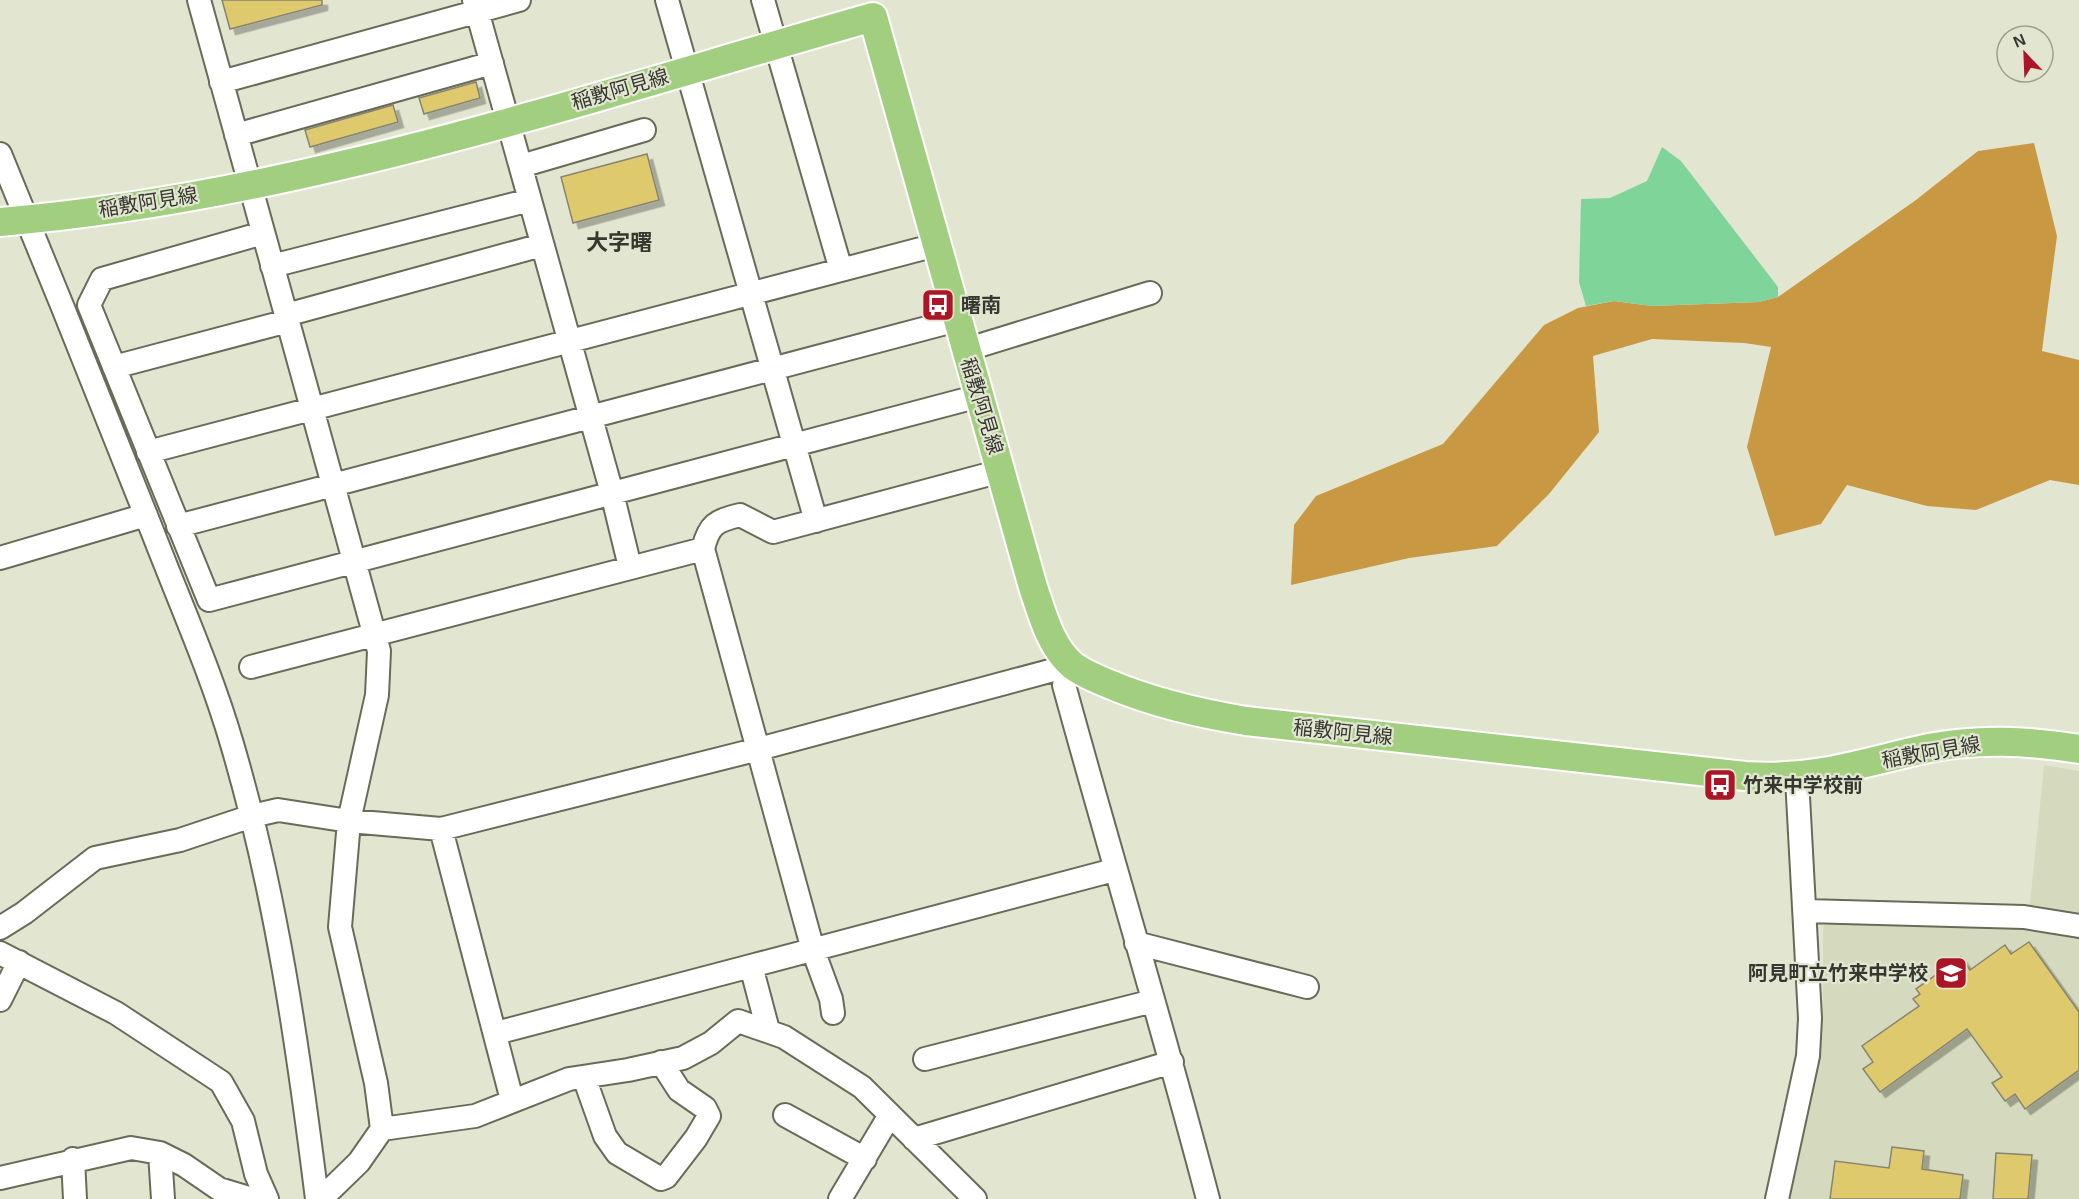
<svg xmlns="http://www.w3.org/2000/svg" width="2079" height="1199" viewBox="0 0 2079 1199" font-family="Arial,'Noto Sans JP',sans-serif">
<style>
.built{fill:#d5dabe}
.forest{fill:#c89843}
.water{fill:#7fd49a}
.building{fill:#deca6d;stroke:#888471;stroke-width:1.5;filter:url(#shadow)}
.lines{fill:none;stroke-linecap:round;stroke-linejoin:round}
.minor-casing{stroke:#676b58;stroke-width:26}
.major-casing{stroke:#fff;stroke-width:32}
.minor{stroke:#fff;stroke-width:22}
.major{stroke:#a2ce7f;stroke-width:28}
.labels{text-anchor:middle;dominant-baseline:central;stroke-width:4.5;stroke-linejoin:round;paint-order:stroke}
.street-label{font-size:20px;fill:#363830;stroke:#e2e6d1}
.poi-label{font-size:20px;font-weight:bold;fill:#363830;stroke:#e2e6d1;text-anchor:start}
.quarter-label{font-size:22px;font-weight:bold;fill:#363830;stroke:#e2e6d1}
</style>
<defs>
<filter id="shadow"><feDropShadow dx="5.5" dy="5.5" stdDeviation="0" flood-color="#0004"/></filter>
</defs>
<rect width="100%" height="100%" fill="#e2e6d1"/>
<!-- built -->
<path class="built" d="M2044,765L2079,771V1199H1783L1823,1017V928L1829,917L2028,923Z"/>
<!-- forest -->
<path class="forest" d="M2034,143L2057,236L2042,351L2079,360V485L2050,480L1976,510L1927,506L1847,485L1821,524L1775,536L1747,447L1771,347L1744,343L1652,339L1593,356L1599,432L1549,494L1497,546L1409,558L1291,585L1294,525L1316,496L1443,444L1544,325L1578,308L1614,301L1652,306L1759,302L1778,297L1916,200L1978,151Z"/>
<!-- water -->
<path class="water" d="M1662,147L1681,161L1778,287V297L1759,302L1652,306L1614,301L1586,306L1579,282L1581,199L1610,198L1647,181Z"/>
<!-- building -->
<path class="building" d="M222,0H322V5L230,29Z
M476,82L480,98L424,114L419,98Z
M393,105L398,122L310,147L305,130Z
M647,154L659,200L573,223L561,177Z
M2029,942L2079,1012V1070L2025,1109L2015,1094L2005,1101L1992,1083L2002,1077L1967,1029L1880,1092L1863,1069L1873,1062L1862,1046L1919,1006L1913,999L1920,994L1916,989L1961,957L1970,970L2005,945L2011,954Z
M1892,1147L1924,1151L1922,1169L1963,1175L1960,1199H1830L1835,1161L1889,1168Z
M1996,1153L2032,1155L2028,1199H1993Z"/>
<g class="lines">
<!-- minor casing -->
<g class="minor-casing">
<path id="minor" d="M199,0L379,651L377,695L349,821L340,927L376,1083L382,1129L359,1162L321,1199
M474,0L612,493L630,567
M667,0L816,521
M763,0L841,270
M221,82L519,0
M236,135L492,63
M0,154C52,280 103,406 153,533C180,603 211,672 232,744C276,893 298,1046 317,1199
M521,166L644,130
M263,233L102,279L89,305L209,600L979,396
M272,266L530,200
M286,315L542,245
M965,350L1150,293
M114,367L288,321
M148,452L936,245
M178,526L957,320
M0,558L146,515
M1072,665L1064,685C1111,857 1163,1027 1208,1199
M251,667L703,549
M441,829L512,1100
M1806,911L2024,917L2079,926
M0,928L24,913L95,858L180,840L252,816L278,810L349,821L441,829L759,749L1072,665
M1136,943L1307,987
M0,953L116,1013L221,1082L243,1121L256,1174L267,1199
M0,1000L19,962
M833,1013L831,999L813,950L703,549C709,524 716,521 740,515L773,532L1001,471
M768,1030L751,966L1114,870
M496,1033L751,966
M925,1059L1153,1001
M584,1077L605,1136L617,1153L661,1179L666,1177L696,1138L709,1116L705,1108L679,1090L661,1062
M785,1115L865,1159
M382,1129L475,1116L569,1079L628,1070L683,1058L711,1043L738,1021L784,1037L862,1087L975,1199
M914,1139L1172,1062
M160,1153L163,1199
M73,1159L75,1199
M0,1178L131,1148L160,1153L184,1165L219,1189L252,1199
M840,1199L890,1115
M1777,1199L1808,1056L1810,1018L1797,778"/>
</g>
<!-- major casing -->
<g class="major-casing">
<path id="major" d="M0,222C299,197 586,98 873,17L1033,587C1042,613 1050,646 1072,665C1082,673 1097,679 1109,684C1154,703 1198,713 1246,721L1745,776C1814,781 1864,762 1929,748C1980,738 2028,741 2079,749"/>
</g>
<!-- minor -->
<use href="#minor" class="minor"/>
<!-- major -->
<use href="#major" class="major"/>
</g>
<!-- icons -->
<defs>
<g id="bus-square" transform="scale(1.725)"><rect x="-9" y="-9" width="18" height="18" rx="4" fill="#ab1627" stroke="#e2e6d1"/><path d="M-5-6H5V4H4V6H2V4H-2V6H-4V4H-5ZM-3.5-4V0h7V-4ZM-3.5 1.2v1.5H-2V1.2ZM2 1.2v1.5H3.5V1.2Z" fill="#fff"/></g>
<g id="school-square" transform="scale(1.725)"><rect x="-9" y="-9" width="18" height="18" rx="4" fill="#ab1627" stroke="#e2e6d1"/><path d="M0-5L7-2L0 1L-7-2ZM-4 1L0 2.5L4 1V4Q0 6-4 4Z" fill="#fff"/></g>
</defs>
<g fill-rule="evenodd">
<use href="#bus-square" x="938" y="305"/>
<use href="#bus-square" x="1720" y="785"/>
<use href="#school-square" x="1951" y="973"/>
</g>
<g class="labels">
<!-- street labels -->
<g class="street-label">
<text transform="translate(620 89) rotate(-16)">稲敷阿見線</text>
<text transform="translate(148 202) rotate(-9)">稲敷阿見線</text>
<text transform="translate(982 406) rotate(73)">稲敷阿見線</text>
<text transform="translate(1343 732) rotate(6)">稲敷阿見線</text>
<text transform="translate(1931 752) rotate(-10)">稲敷阿見線</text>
</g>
<!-- poi labels -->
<g class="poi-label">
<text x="961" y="305">曙南</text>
<text x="1743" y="785">竹来中学校前</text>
<text x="1928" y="973" text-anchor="end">阿見町立竹来中学校</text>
</g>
<!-- quarter labels -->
<g class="quarter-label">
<text x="619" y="242">大字曙</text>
</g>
</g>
<!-- north arrow -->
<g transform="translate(2025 54) rotate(337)"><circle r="28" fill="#e2e6d1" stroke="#9da091" stroke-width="1.5"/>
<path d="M0-4.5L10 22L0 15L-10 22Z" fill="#ab1627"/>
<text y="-9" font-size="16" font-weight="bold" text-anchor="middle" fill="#363830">N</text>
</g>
</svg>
